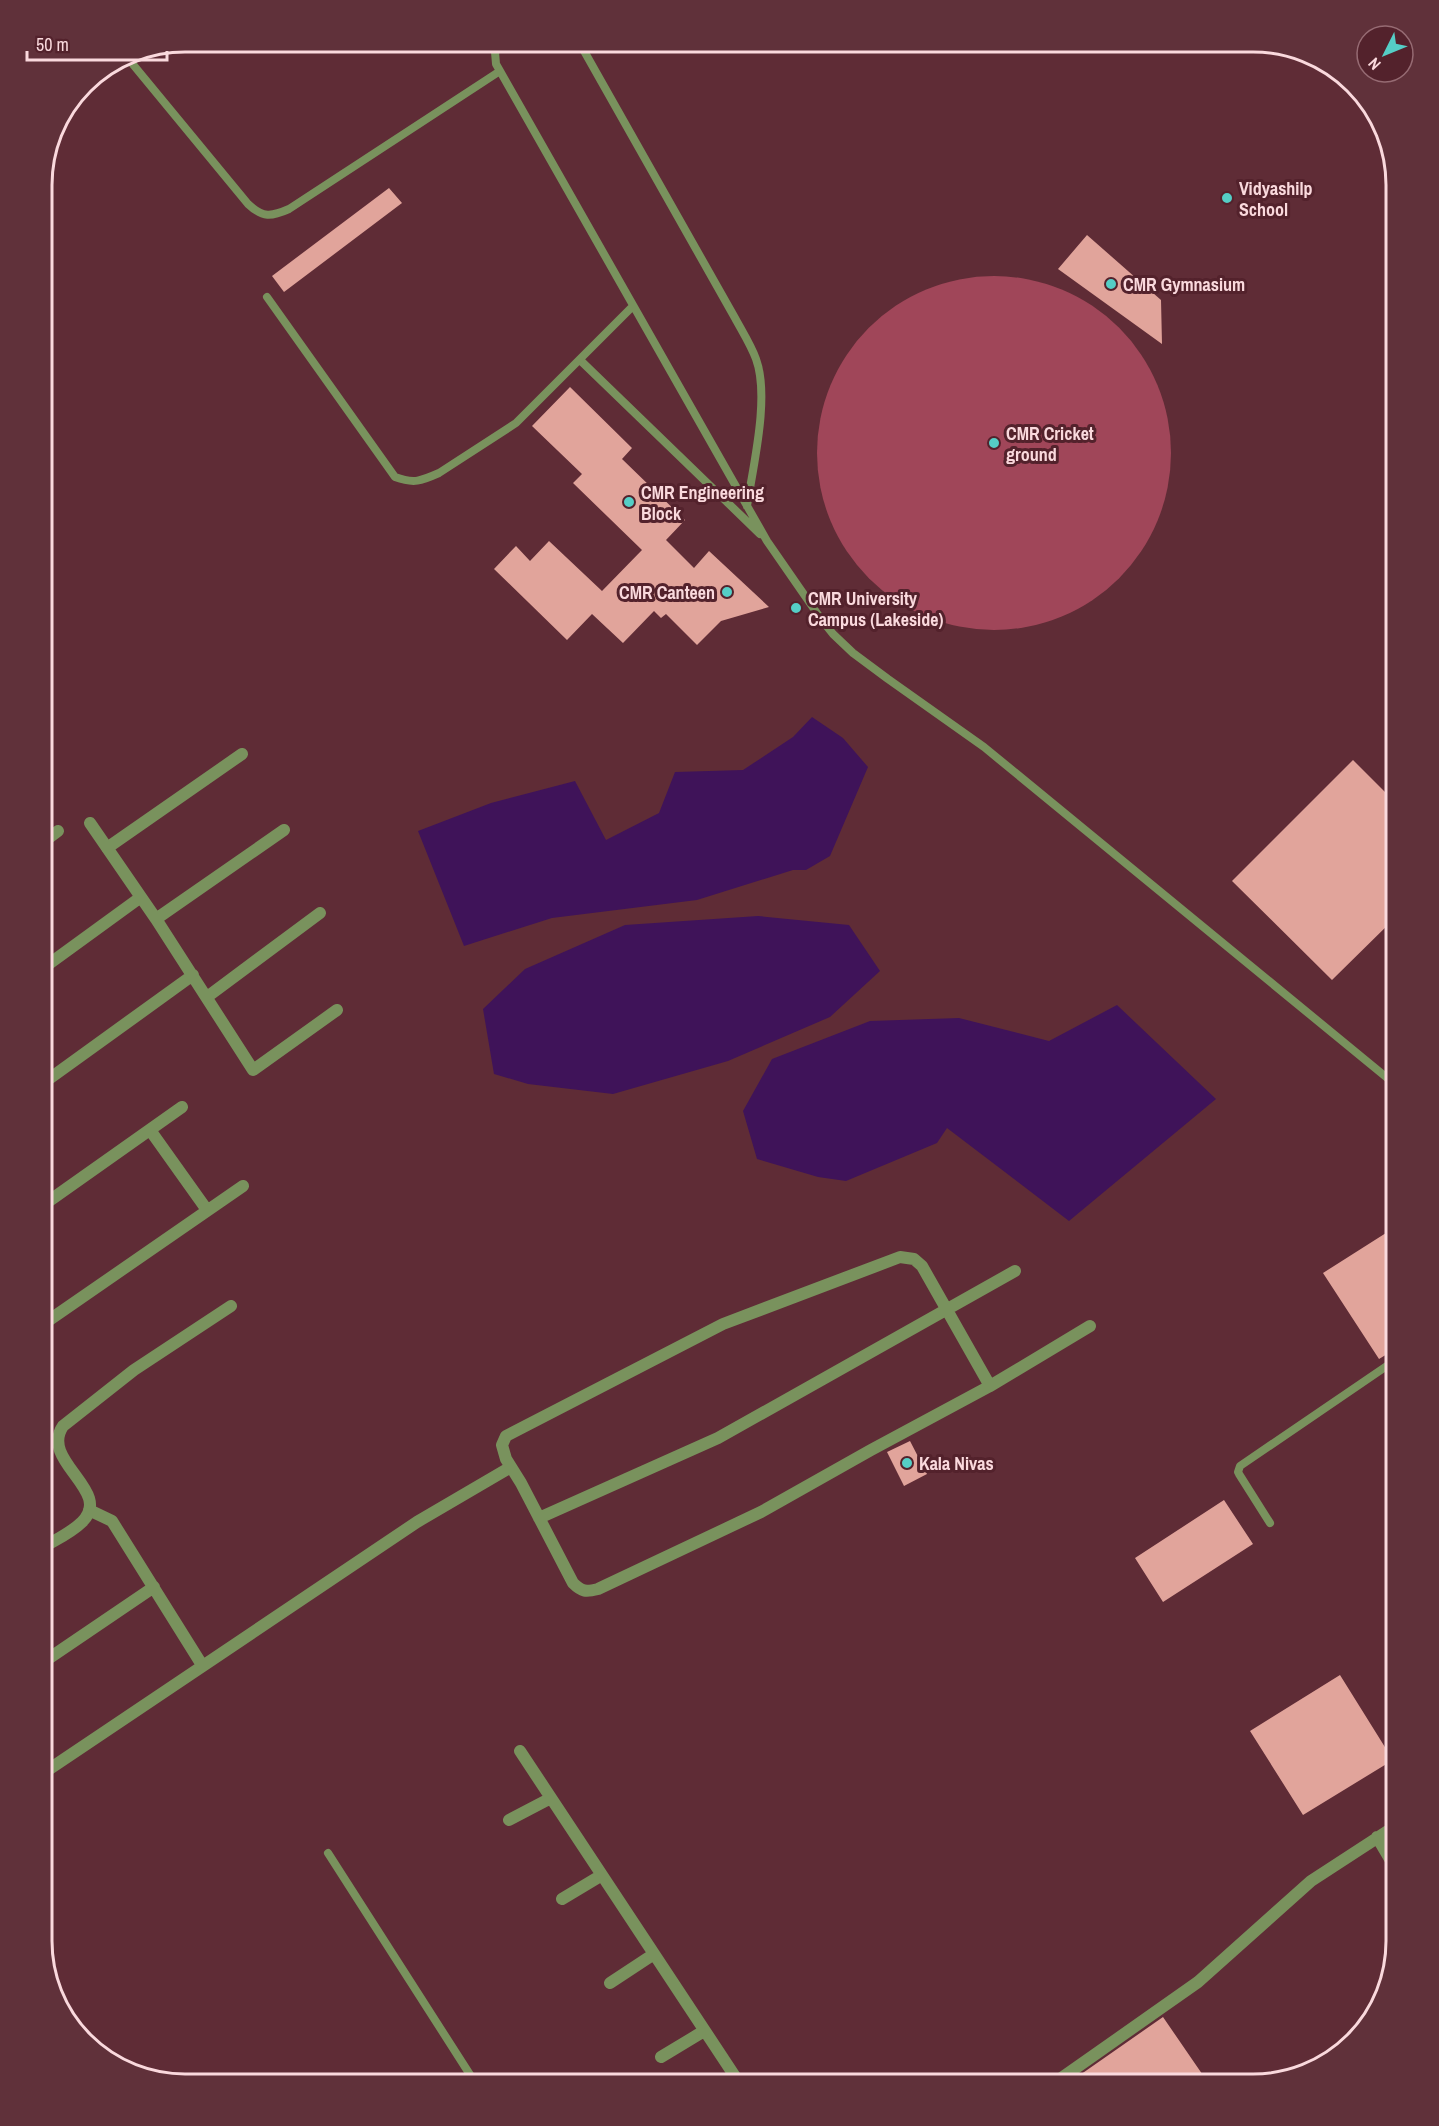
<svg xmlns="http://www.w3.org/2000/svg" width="1439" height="2126" viewBox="0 0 1439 2126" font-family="'Archivo Narrow',sans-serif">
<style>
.green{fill:#a04659}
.water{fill:#3f1359}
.building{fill:#e1a49b}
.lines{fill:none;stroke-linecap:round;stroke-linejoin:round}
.lane{stroke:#79925d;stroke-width:8}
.street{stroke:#79925d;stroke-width:12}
.poi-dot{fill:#55cec6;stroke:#53222c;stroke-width:2}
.labels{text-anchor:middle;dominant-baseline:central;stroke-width:6;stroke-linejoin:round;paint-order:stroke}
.poi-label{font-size:18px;font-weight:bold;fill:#fad9dd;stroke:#53222c;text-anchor:start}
.rim{fill:none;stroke:#fad9dd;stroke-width:3}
</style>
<rect width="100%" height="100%" fill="#5f2c36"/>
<!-- green -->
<path class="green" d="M817 453a177 177 0 1 1 354 0a177 177 0 1 1-354 0Z"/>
<!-- water -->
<path class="water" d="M812,717L843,738L868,767L830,856L806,870H793L697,900L552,918L464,946L418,831L491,803L575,781L606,840L659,813L675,772L743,770L793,737Z
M758,916L849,925L880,971L830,1017L728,1061L613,1094L528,1084L494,1074L483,1009L525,969L625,925Z
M1117,1005L1216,1099L1069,1221L947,1128L937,1143L846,1181L818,1177L757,1159L743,1111L772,1059L870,1021L959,1018L1049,1041Z"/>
<!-- building -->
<path class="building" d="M389,188L402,203L284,292L272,276Z
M1087,235L1161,300L1162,344L1058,269Z
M570,387L632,448L622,459L685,520L666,540L694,568L709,551L769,607L721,621L697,645L666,614L661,618L654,611L623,643L592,614L567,640L494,569L516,546L530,561L549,541L602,591L642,550L573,483L582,474L532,426Z
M1353,760L1397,804V916L1332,980L1232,881Z
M1397,1226V1348L1379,1359L1323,1273Z
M910,1441L927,1474L904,1486L887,1452Z
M1224,1500L1253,1544L1163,1602L1135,1558Z
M1340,1675L1393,1760L1303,1815L1250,1731Z
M1163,2017L1209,2084H1067Z"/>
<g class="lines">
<!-- lane -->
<path class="lane" d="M504,42L495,52L496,64L500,71L767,541L821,619L833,634L853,653L888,679L984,747L1397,1086
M579,42L735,318C742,331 751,345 756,359C770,397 753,466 747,506
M126,56L248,204C263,218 271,217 289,209L500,71
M267,297L395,477C414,484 421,481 439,473L516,423L633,306
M580,360L760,534
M1270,1523L1239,1474L1238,1472L1240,1466L1397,1359
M328,1853L476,2084"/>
<!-- street -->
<path class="street" d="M90,823L156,919L253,1070L337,1010
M42,843L58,831
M107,848L242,754
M156,919L284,830
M42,969L141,897
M207,997L320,913
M42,1084L193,975
M150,1130L207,1210
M42,1206L182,1107
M900,1257L914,1259L922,1266L990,1386L871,1450L761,1512L598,1589C586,1592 582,1592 573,1583L521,1483L506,1459L502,1445L506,1436L723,1324Z
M42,1325L243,1186
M990,1386L1090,1326
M89,1510L112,1521L202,1665
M539,1518L718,1438L1015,1271
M42,1548C55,1540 71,1533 82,1522C114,1491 39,1461 63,1426L134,1370L231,1306
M42,1663L154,1587
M520,1751L740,2084
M42,1774L417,1522L511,1467
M509,1820L551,1798
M1377,1837L1397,1871
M562,1899L602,1875
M610,1983L654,1954
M661,2057L704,2031
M1053,2084L1198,1982L1311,1881L1397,1825"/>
</g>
<!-- markers -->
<g class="poi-dot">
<circle cx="1227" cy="198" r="6"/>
<circle cx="1111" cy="284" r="6"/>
<circle cx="994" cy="443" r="6"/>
<circle cx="629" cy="502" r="6"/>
<circle cx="727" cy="592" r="6"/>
<circle cx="796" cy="608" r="6"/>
<circle cx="907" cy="1463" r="6"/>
</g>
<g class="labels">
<!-- poi labels -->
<g class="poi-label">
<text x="1239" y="188">Vidyashilp<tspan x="1239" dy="21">School</tspan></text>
<text x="1123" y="284">CMR Gymnasium</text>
<text x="1006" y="433">CMR Cricket<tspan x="1006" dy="21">ground</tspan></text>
<text x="641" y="492">CMR Engineering<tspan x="641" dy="21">Block</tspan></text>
<text x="715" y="592" text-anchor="end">CMR Canteen</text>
<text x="808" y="598">CMR University<tspan x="808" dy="21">Campus (Lakeside)</tspan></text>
<text x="919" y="1463">Kala Nivas</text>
</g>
</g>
<!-- crop -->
<path d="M0 0H1439V2126H0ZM185 52H1253A133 133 0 0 1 1386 185V1941A133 133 0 0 1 1253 2074H185A133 133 0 0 1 52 1941V185A133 133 0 0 1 185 52Z" fill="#60313a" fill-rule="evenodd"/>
<path class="rim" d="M185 52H1253A133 133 0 0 1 1386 185V1941A133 133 0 0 1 1253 2074H185A133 133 0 0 1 52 1941V185A133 133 0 0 1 185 52Z"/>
<!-- north arrow -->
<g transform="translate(1385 54) rotate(227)"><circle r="28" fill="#53222c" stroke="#966b73" stroke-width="1.5"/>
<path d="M0-4.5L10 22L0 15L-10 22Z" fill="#55cec6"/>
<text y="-9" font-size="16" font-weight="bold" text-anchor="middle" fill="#fad9dd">N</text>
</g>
<!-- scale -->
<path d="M27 51v9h140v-9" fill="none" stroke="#fad9dd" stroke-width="3"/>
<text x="36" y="51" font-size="18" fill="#fad9dd" stroke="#53222c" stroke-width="4.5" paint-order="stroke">50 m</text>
</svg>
